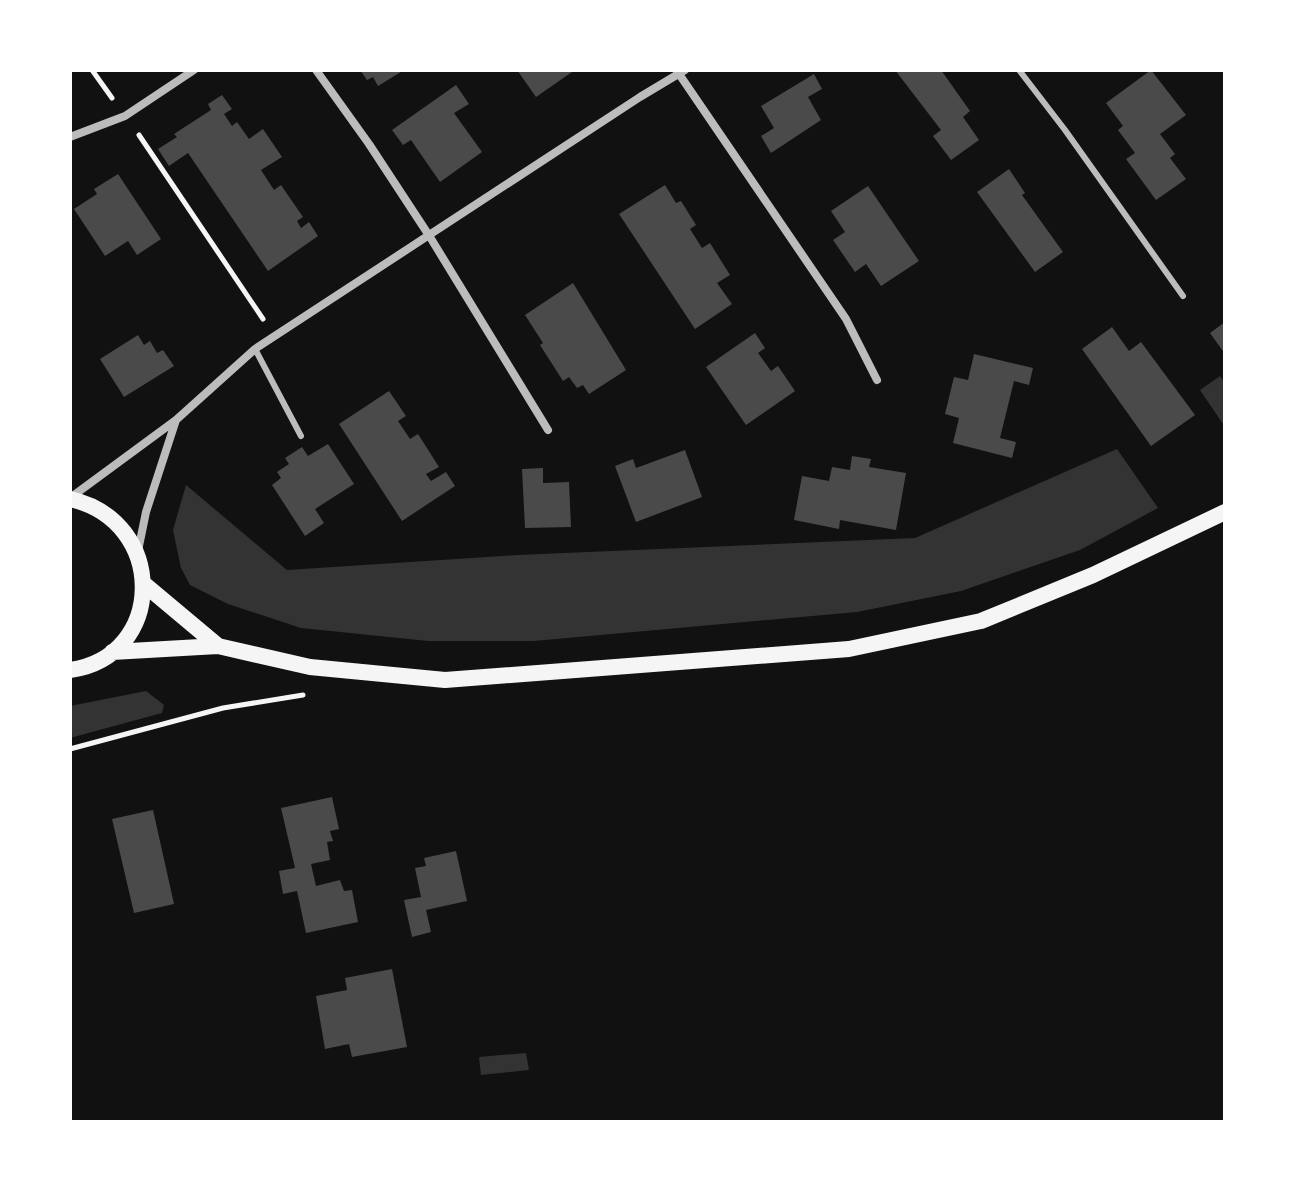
<svg xmlns="http://www.w3.org/2000/svg" width="1295" height="1192" viewBox="0 0 1295 1192" font-family="'Varela Round',sans-serif">
<style>
.water{fill:#333}
.building{fill:#4a4a4a}
.lines{fill:none;stroke-linecap:round;stroke-linejoin:round}
.path{stroke:#f5f5f5;stroke-width:5}
.service{stroke:#bcbcbc;stroke-width:6}
.minor{stroke:#bcbcbc;stroke-width:8}
.secondary{stroke:#f5f5f5;stroke-width:16}
</style>
<rect width="100%" height="100%" fill="#111"/>
<!-- water -->
<path class="water" d="M1220,376L1225,383V427L1200,390Z
M1117,449L1158,508L1080,550L961,591L857,612L534,641H428L301,628L228,604L190,585L181,568L173,530L186,485L287,570L518,555L915,538Z
M146,691L164,705L162,713L70,738V706Z
M526,1053L529,1070L481,1075L479,1057Z"/>
<!-- building -->
<path class="building" d="M360,70H404L378,86L373,77L367,80Z
M517,70H571L572,72L536,97Z
M895,70H941L970,111L963,117L979,140L951,160L933,136L941,130Z
M1151,70L1186,115L1160,134L1175,154L1170,158L1186,179L1156,200L1126,159L1135,153L1118,130L1123,126L1106,103Z
M814,74L822,89L808,97L821,120L771,153L761,136L774,128L761,106Z
M456,85L469,104L454,113L482,152L440,182L411,140L403,145L392,130Z
M222,95L232,109L224,114L232,126L237,122L249,139L263,129L282,157L261,170L274,190L281,185L303,217L297,221L301,228L309,222L318,236L268,271L188,153L169,166L158,149L177,137L174,134L211,110L208,104Z
M1009,169L1025,193L1022,195L1063,252L1035,272L977,192Z
M118,174L161,239L137,255L128,241L105,256L74,209L97,194L94,189Z
M665,185L676,203L681,201L696,225L690,229L702,248L710,243L730,275L717,283L732,304L695,329L619,214Z
M868,186L919,261L881,286L866,264L855,272L833,240L845,232L831,211Z
M573,283L626,370L589,394L583,385L577,388L569,377L563,381L540,345L543,343L525,315Z
M1225,322V354L1210,333Z
M1112,327L1129,351L1141,342L1195,415L1151,446L1082,349Z
M755,333L765,348L758,353L771,371L778,366L795,391L746,425L706,367Z
M138,335L144,345L150,341L157,353L163,350L174,366L124,397L100,359Z
M974,354L1033,368L1029,385L1014,381L1000,438L1016,442L1012,458L953,443L959,418L945,414L954,377L968,380Z
M389,391L406,416L398,421L410,439L418,434L439,467L426,474L431,481L446,472L455,486L402,521L339,424Z
M328,444L354,484L315,509L324,523L305,536L272,485L281,478L277,472L289,464L285,458L302,447L308,456Z
M685,450L702,497L636,522L615,466L633,459L636,468Z
M852,456L871,459L869,467L906,473L896,530L840,520L839,529L794,520L802,476L829,481L832,467L850,470Z
M543,468V483L569,482L571,527L525,528L522,469Z
M332,797L339,829L330,831L333,841L327,842L330,860L311,864L316,886L340,880L344,891L352,890L358,922L306,933L297,891L283,894L279,871L295,868L281,808Z
M153,810L174,904L134,913L112,819Z
M456,851L467,901L426,910L431,932L412,937L404,900L421,897L415,868L426,866L424,858Z
M392,969L407,1047L352,1057L349,1044L325,1049L316,996L347,990L345,978Z"/>
<g class="lines">
<!-- path -->
<path class="path" d="M92,70L112,98
M139,135L263,319
M70,749L223,708L303,695"/>
<!-- service -->
<path class="service" d="M1019,70L1065,130L1183,296
M255,349L301,436"/>
<!-- minor -->
<path class="minor" d="M316,70L369,144L430,237L548,430
M677,71L846,319L877,380
M70,137L125,116L194,70
M70,498L176,420L255,349L640,97L685,70
M138,551L146,512L176,420"/>
<!-- secondary -->
<path class="secondary" d="M70,499C168,521 166,657 70,670
M144,584L218,646
M112,652L218,646L310,667L445,680L849,649L981,621L1093,575L1225,512"/>
</g>
<!-- border -->
<rect width="1295" height="1192" fill="none" stroke="#ffffff" stroke-width="144"/>
</svg>
